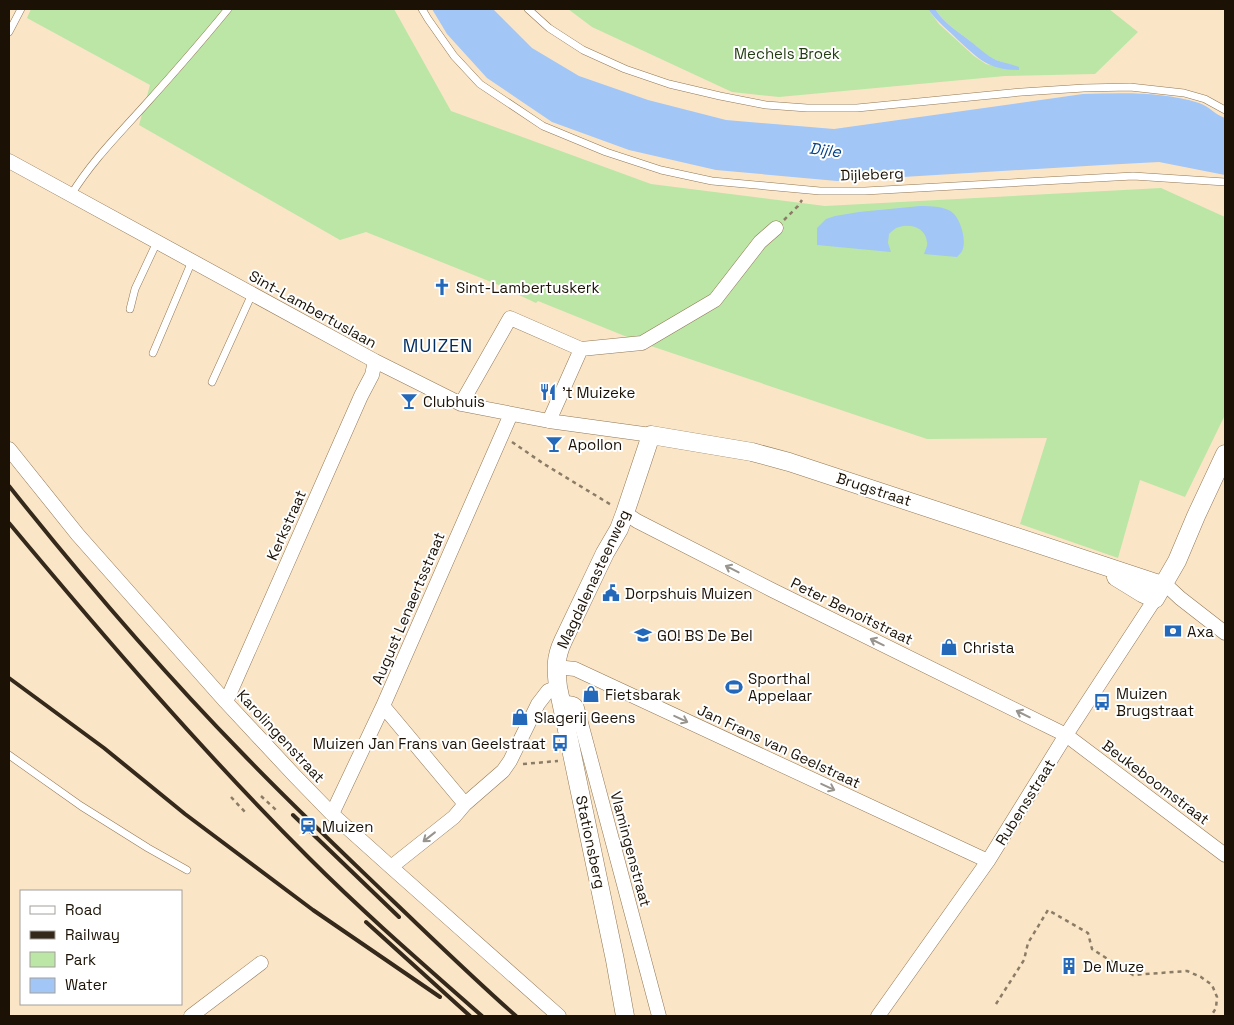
<svg xmlns="http://www.w3.org/2000/svg" width="1234" height="1025" viewBox="0 0 1234 1025" font-family="'Space Grotesk',sans-serif">
<style>
.green{fill:#bbe6a6}
.water{fill:#a2c6f6}
.lines{fill:none;stroke-linecap:round;stroke-linejoin:round}
.service-casing{stroke:#917855;stroke-width:8}
.minor-casing{stroke:#917855;stroke-width:15}
.tertiary-casing{stroke:#917855;stroke-width:19}
.path{stroke:#8b7c66;stroke-width:2.5;stroke-dasharray:4 4;stroke-linecap:butt}
.service{stroke:#fff;stroke-width:7}
.minor{stroke:#fff;stroke-width:14}
.tertiary{stroke:#fff;stroke-width:18}
.rail{stroke:#34291a;stroke-width:4}
.oneway{stroke:#98948e}
.labels{text-anchor:middle;dominant-baseline:central;stroke-width:4;stroke-linejoin:round;paint-order:stroke}
.park-label{font-size:15px;fill:#233e12;stroke:#fff}
.street-label{font-size:15px;fill:#1b1205;stroke:#fff}
.poi-label{font-size:15px;fill:#1b1205;stroke:#fff;text-anchor:start}
.water-label{font-size:16px;font-style:italic;fill:#044488;stroke:#fff}
.quarter-label{font-size:18px;letter-spacing:1px;fill:#002b5d;stroke:#fff}
</style>
<rect width="100%" height="100%" fill="#fbe5c7"/>
<!-- green -->
<path class="green" d="M31,9H394L451,111L651,184L825,206L1161,188L1225,217V415L1185,497L1140,480L1118,558L1020,524L1047,438L927,439L642,343L538,301L536,303L519,295V293L366,232L340,240L139,125L150,85L27,18Z
M568,9H928L939,24L974,56L986,64L990,65L1015,66C1004,63 994,60 985,54C980,50 975,45 970,41C956,30 945,24 935,9H1109L1138,32L1095,74L1005,76L779,97L732,92L592,27Z"/>
<!-- water -->
<path class="water" d="M432,9H493L532,48L579,76L648,100L726,120L834,129L1083,94C1121,93 1162,91 1199,103C1209,106 1215,115 1225,118V175L1159,162L1103,165L837,181L716,170L629,150L552,122L487,78L447,34Z
M928,9H935C945,24 956,30 970,41C979,48 986,55 996,60C1003,63 1011,64 1019,67V70C988,70 979,59 958,40C947,29 937,22 928,9Z
M920,206C930,206 947,206 954,214C961,221 967,242 962,251C961,253 959,255 957,257L924,254C925,250 928,246 927,242C926,228 911,223 899,227C895,228 892,231 889,234L888,243L891,252L817,245V228L826,219L835,216L859,212Z"/>
<g class="lines">
<!-- service casing -->
<g class="service-casing">
<path id="service" d="M422,9L428,19L454,56L480,84L543,126L606,152L661,170L712,181L820,191H865L1133,176L1225,182
M528,9L549,28L583,50L625,69L669,84L720,96L766,105L807,108H857L1022,92L1084,88L1130,87L1184,93L1205,99L1225,110
M9,32L21,9
M71,195C91,162 119,134 145,105C173,74 201,42 228,9
M130,309L135,289L157,242
M153,353L192,261
M212,382L252,294
M9,755L81,806L148,848L187,870"/>
</g>
<!-- minor casing -->
<g class="minor-casing">
<path id="minor" d="M9,161L375,361L461,404L549,421L651,435
M581,349L642,343L715,300L760,242L776,228
M461,404L510,318L581,349L549,421
M9,449L78,535L226,702L295,776L332,814L391,867L559,1016
M625,513L637,521L772,590L1066,735L1225,855
M1165,584L1180,598L1225,633
M556,667L575,669L988,861
M226,702L361,396L372,375L375,361
M562,703C567,703 575,702 577,708L622,877L659,1016
M383,706L465,804
M332,814L383,706L511,414
M391,867L454,817L465,804L503,771L510,761L538,704L548,691L558,687
M191,1016L261,963
M878,1016L988,861L1066,735L1155,599"/>
</g>
<!-- tertiary casing -->
<g class="tertiary-casing">
<path id="tertiary" d="M1116,577L1142,593L1155,599L1177,561L1196,516L1225,454
M625,1016L615,960L558,687C556,669 555,658 563,641L605,553L619,529L625,513L651,435L752,452L789,462L1156,583L1165,584"/>
</g>
<!-- path -->
<path class="path" d="M784,220L798,206L802,200
M512,442L544,464L613,506
M523,764L558,761
M261,796L276,810
M231,797L245,812
M996,1004L1024,960L1028,943L1048,910L1088,933L1092,949L1133,975L1187,971L1201,977L1212,985L1217,997L1216,1008L1211,1016"/>
<!-- service -->
<use href="#service" class="service"/>
<!-- minor -->
<use href="#minor" class="minor"/>
<!-- tertiary -->
<use href="#tertiary" class="tertiary"/>
<!-- rail -->
<path class="rail" d="M9,486C83,579 160,669 243,754C291,804 342,852 392,900C433,939 474,979 516,1016
M9,523C105,638 203,752 309,858C364,913 423,964 482,1016
M9,678L104,748L185,814L313,910L440,997
M293,815L399,917
M366,922L470,1016"/>
</g>
<!-- one-way arrows -->
<defs><path id="oneway-shaft" d="M-6 0H5M1.5-3L5.5 0L1.5 3" fill="none" stroke-width="1.6" stroke-linecap="round" stroke-linejoin="round" transform="scale(1.25)"/></defs>
<g class="oneway">
<use href="#oneway-shaft" transform="translate(732 569) rotate(-153)"/>
<use href="#oneway-shaft" transform="translate(877 642) rotate(-154)"/>
<use href="#oneway-shaft" transform="translate(1023 714) rotate(-154)"/>
<use href="#oneway-shaft" transform="translate(681 719) rotate(25)"/>
<use href="#oneway-shaft" transform="translate(828 787) rotate(25)"/>
<use href="#oneway-shaft" transform="translate(429 837) rotate(142)"/>
</g>
<!-- icons -->
<defs>
<g id="church-bare" transform="scale(1.35)"><path d="M-1.2-6h2.4v3.5h3.3v2.4h-3.3V6h-2.4V-.1h-3.3v-2.4h3.3Z" fill="#2468b9" stroke="#fff" stroke-width="2.5" paint-order="stroke"/></g>
<g id="restaurant-bare" transform="scale(1.35)"><path d="M-5-6h1v4h1v-4h1v4h1v-4h1v5L-1.5 .5V6h-2V.5L-5-1ZM5-6V6H3V1.5H1.5Q1.5-4 5-6Z" fill="#2468b9" stroke="#fff" stroke-width="2.5" paint-order="stroke"/></g>
<g id="bar-bare" transform="scale(1.35)"><path d="M-6-5H6L.8 .8V4.5H3.5V6h-7V4.5H-.8V.8Z" fill="#2468b9" stroke="#fff" stroke-width="2.5" paint-order="stroke"/></g>
<g id="civic-bare" transform="scale(1.35)"><path d="M-.6-6.5H3V-4.5H.6V-3L4-1V1h2V6H-6V1h2V-1L-.6-3ZM-1.2 2.5V6h2.4V2.5Z" fill="#2468b9" stroke="#fff" stroke-width="2.5" paint-order="stroke"/></g>
<g id="bank-bare" transform="scale(1.35)"><path d="M-6-4H6V4H-6ZM0-2.3a2.3 2.3 0 1 0 0 4.6a2.3 2.3 0 1 0 0-4.6Z" fill="#2468b9" stroke="#fff" stroke-width="2.5" paint-order="stroke"/></g>
<g id="school-bare" transform="scale(1.35)"><path d="M0-5L7-2L0 1L-7-2ZM-4 1L0 2.5L4 1V4Q0 6-4 4Z" fill="#2468b9" stroke="#fff" stroke-width="2.5" paint-order="stroke"/></g>
<g id="shop-bare" transform="scale(1.35)"><path d="M-5-2.5h2.3a2.7 3.5 0 0 1 5.4 0H5L5.5 6h-11ZM-1.5-2.5h3a1.5 2.3 0 0 0-3 0Z" fill="#2468b9" stroke="#fff" stroke-width="2.5" paint-order="stroke"/></g>
<g id="stadium-bare" transform="scale(1.35)"><path d="M0-5a6.5 5 0 1 0 0 10a6.5 5 0 1 0 0-10ZM-3.5-1.8h7v3.6h-7Z" fill="#2468b9" stroke="#fff" stroke-width="2.5" paint-order="stroke"/></g>
<g id="bus-bare" transform="scale(1.35)"><path d="M-5-6H5V4H4V6H2V4H-2V6H-4V4H-5ZM-3.5-4V0h7V-4ZM-3.5 1.2v1.5H-2V1.2ZM2 1.2v1.5H3.5V1.2Z" fill="#2468b9" stroke="#fff" stroke-width="2.5" paint-order="stroke"/></g>
<g id="station-bare" transform="scale(1.35)"><path d="M-3-6H3Q5-6 5-4V2Q5 4 3 4L4.5 6H3L1.5 4h-3L-3 6H-4.5L-3 4Q-5 4-5 2V-4Q-5-6-3-6ZM-3.5-4v3h7v-3ZM-3.5 1v1.5H-2V1ZM2 1v1.5H3.5V1Z" fill="#2468b9" stroke="#fff" stroke-width="2.5" paint-order="stroke"/></g>
<g id="building-bare" transform="scale(1.35)"><path d="M-4-6H4V6H1V3H-1V6H-4ZM-2.5-4.3h1.7v1.8h-1.7ZM.8-4.3h1.7v1.8H.8ZM-2.5-1h1.7V.8h-1.7ZM.8-1h1.7V.8H.8Z" fill="#2468b9" stroke="#fff" stroke-width="2.5" paint-order="stroke"/></g>
</defs>
<g fill-rule="evenodd">
<use href="#church-bare" x="442" y="287"/>
<use href="#restaurant-bare" x="548" y="392"/>
<use href="#bar-bare" x="409" y="401"/>
<use href="#bar-bare" x="554" y="444"/>
<use href="#civic-bare" x="611" y="593"/>
<use href="#bank-bare" x="1173" y="631"/>
<use href="#school-bare" x="643" y="635"/>
<use href="#shop-bare" x="949" y="647"/>
<use href="#stadium-bare" x="734" y="687"/>
<use href="#shop-bare" x="591" y="694"/>
<use href="#bus-bare" x="1102" y="702"/>
<use href="#shop-bare" x="520" y="717"/>
<use href="#bus-bare" x="560" y="743"/>
<use href="#station-bare" x="308" y="826"/>
<use href="#building-bare" x="1069" y="966"/>
</g>
<g class="labels">
<!-- park labels -->
<g class="park-label">
<text x="787" y="53">Mechels Broek</text>
</g>
<!-- street labels -->
<g class="street-label">
<text transform="translate(872 174) rotate(-2)">Dijleberg</text>
<text transform="translate(313 309) rotate(29)">Sint-Lambertuslaan</text>
<text transform="translate(874 489) rotate(18)">Brugstraat</text>
<text transform="translate(286 525) rotate(-66)">Kerkstraat</text>
<text transform="translate(593 579) rotate(-65)">Magdalenasteenweg</text>
<text transform="translate(408 608) rotate(-67)">August Lenaertsstraat</text>
<text transform="translate(852 611) rotate(26)">Peter Benoitstraat</text>
<text transform="translate(281 736) rotate(47)">Karolingenstraat</text>
<text transform="translate(779 746) rotate(25)">Jan Frans van Geelstraat</text>
<text transform="translate(1156 782) rotate(37)">Beukeboomstraat</text>
<text transform="translate(1025 802) rotate(-58)">Rubensstraat</text>
<text transform="translate(591 842) rotate(78)">Stationsberg</text>
<text transform="translate(631 849) rotate(75)">Vlamingenstraat</text>
</g>
<!-- poi labels -->
<g class="poi-label">
<text x="456" y="287">Sint-Lambertuskerk</text>
<text x="562" y="392">'t Muizeke</text>
<text x="423" y="401">Clubhuis</text>
<text x="568" y="444">Apollon</text>
<text x="625" y="593">Dorpshuis Muizen</text>
<text x="1187" y="631">Axa</text>
<text x="657" y="635">GO! BS De Bel</text>
<text x="963" y="647">Christa</text>
<text x="748" y="678">Sporthal<tspan x="748" dy="17">Appelaar</tspan></text>
<text x="1116" y="693">Muizen<tspan x="1116" dy="17">Brugstraat</tspan></text>
<text x="605" y="694">Fietsbarak</text>
<text x="534" y="717">Slagerij Geens</text>
<text x="546" y="743" text-anchor="end">Muizen Jan Frans van Geelstraat</text>
<text x="322" y="826">Muizen</text>
<text x="1083" y="966">De Muze</text>
</g>
<!-- water labels -->
<g class="water-label">
<text transform="translate(825 150) rotate(7)">Dijle</text>
</g>
<!-- quarter labels -->
<g class="quarter-label">
<text x="438" y="345">MUIZEN</text>
</g>
</g>
<!-- border -->
<rect width="1234" height="1025" fill="none" stroke="#1b1205" stroke-width="20"/>
<!-- legend -->
<rect x="20" y="890" width="162" height="115" fill="#ffffff" stroke="#a4a09b"/>
<rect x="30" y="906" width="25" height="8" fill="#ffffff" stroke="#a4a09b"/>
<text x="65" y="915" font-size="15" fill="#1b1205">Road</text>
<rect x="30" y="931" width="25" height="8" fill="#34291a" stroke="#a4a09b"/>
<text x="65" y="940" font-size="15" fill="#1b1205">Railway</text>
<rect x="30" y="952" width="25" height="15" fill="#bbe6a6" stroke="#a4a09b"/>
<text x="65" y="965" font-size="15" fill="#1b1205">Park</text>
<rect x="30" y="978" width="25" height="15" fill="#a2c6f6" stroke="#a4a09b"/>
<text x="65" y="990" font-size="15" fill="#1b1205">Water</text>
</svg>
